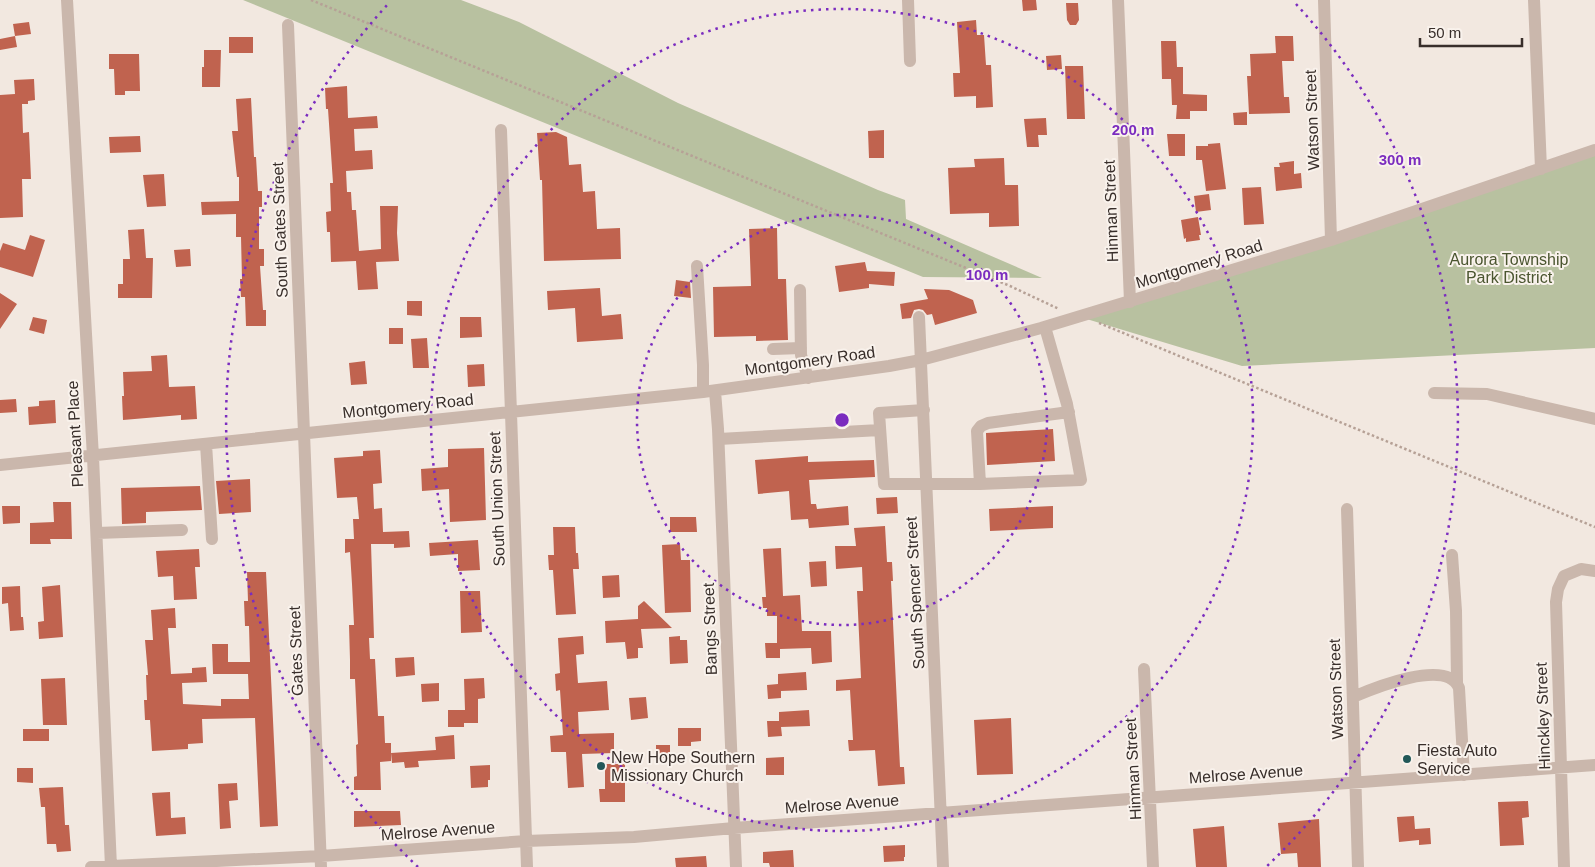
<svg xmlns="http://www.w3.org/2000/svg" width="1595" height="867" viewBox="0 0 1595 867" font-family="Helvetica,sans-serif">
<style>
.green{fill:#b8c1a0}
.building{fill:#c0634f}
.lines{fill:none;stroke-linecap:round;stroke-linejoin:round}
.path{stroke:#b6a196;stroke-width:2.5;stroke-dasharray:2.5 2.5;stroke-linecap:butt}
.minor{stroke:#cab7ac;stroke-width:12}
.ring{fill:none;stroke:#7b2cbf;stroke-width:2.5;stroke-dasharray:2.5 5}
.poi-dot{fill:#225858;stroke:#f9f2ec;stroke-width:2}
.labels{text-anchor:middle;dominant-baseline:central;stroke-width:4;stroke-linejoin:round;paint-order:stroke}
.street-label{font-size:16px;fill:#382e2a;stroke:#f9f2ec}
.park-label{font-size:16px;fill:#4a552f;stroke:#f9f2ec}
.poi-label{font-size:16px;fill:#382e2a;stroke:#f9f2ec;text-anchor:start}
.centre{fill:#7b2cbf;stroke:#f9f2ec;stroke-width:2.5}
.ring-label{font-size:15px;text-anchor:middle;font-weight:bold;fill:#7b2cbf;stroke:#f9f2ec;stroke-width:4;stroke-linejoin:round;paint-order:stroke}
</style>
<rect width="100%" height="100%" fill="#f2e8e0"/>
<!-- green -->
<path class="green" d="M243,0H461L519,22L678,103L878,190L905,200L906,219L1042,278L923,277Z
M1595,151V348L1242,366L1080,317Z"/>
<!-- building -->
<path class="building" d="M1022,0H1036L1037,10L1023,11Z
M1066,3H1078L1079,20L1076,25H1070L1067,20Z
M976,20L977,35H984L986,65H991L993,107L976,108V96L954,97L953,73H960L957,22Z
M29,22L31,34L15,36L13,24Z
M15,36L17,47L0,50V39Z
M1275,36H1293L1294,61H1282L1284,97H1289L1290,113L1249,114L1247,76H1251L1250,54L1276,53Z
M229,37H253V53H229Z
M1161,41H1176L1177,67H1183V94L1207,95V111H1190V119H1176L1177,105H1172L1171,79H1162Z
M204,50H221L220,87H202V67H204Z
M109,54H139L140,91H125V95H115L114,69H109Z
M1061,55L1062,69L1047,70L1046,56Z
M1065,66H1083L1085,119H1067Z
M34,79L35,100L28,101V104H22L23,133L29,132L31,179H22L23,217L0,218V95L15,94L14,80Z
M347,86L348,118L377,116L378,128L354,129L355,151L372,150L373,169L346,171L347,192H351L352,210H356L359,251L381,249L380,206H398L397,233L399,261L376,262L378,289L358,290L356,261L331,262L330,232H327L326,212L331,211L330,183H333L328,109H326L325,88Z
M251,98L254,157H256L258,191H262V207H259V249H264V266H260L263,310H266V326H246L245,297H241L240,279H242L241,237H236V214L202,215L201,202L239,201V177H237L232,131H238L236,99Z
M1247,112V125H1234L1233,113Z
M1046,118L1047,135H1038L1039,147H1027L1024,119Z
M884,130V158H869L868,131Z
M556,132L567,137L569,165L581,164L583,192L595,191L597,229L620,228L621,259L544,261L542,180H540L537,133Z
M1167,134H1185V156H1169Z
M140,136L141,152L110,153L109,137Z
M1220,143L1226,189L1206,191L1202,160H1196V146H1208V144Z
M1004,158L1005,185H1018L1019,226L989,227V213L950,214L948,168L975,167L974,159Z
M1294,161V174L1301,173L1302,188L1276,191L1274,167H1280L1279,163Z
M164,174L166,206L147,207L143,175Z
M1261,187L1264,224L1244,225L1242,188Z
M1209,194L1211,210L1196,212L1194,196Z
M1198,217L1201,235H1199L1200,240L1186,242V238L1184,239L1181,220Z
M777,228L778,279H786L788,340L756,341V336L714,337L713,287L751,286L749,229Z
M144,229L146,258H153L152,298H118V284H123V259H130L128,230Z
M30,235L45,240L33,277L0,267V251L3,243L25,250Z
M190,249L191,266L176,267L174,250Z
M865,262L867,271L895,272L894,286L869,284V288L839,292L835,266Z
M676,280L690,282L691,298L674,296Z
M600,288L602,316L621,314L623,339L577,342L575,308L548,310L547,291Z
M924,289L949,290L973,300L977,313L935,325L932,314L927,315L923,310L919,309L914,310L911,318L902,319L900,304L928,299Z
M0,293L17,304L0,329Z
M407,301H422V316L407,315Z
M33,317L47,320L44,334L29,330Z
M460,317H481L482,337L460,338Z
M389,328H403V344H389Z
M427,338L429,368H413L411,339Z
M167,355L169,387L195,386L197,419L181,420V415L123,420L122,396H124L123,372L152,371L151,356Z
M365,361L367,384L351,385L349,363Z
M484,364L485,386L468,387L467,365Z
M16,399L17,412L0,413V400Z
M55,400L56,423L29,425L28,407L39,406V401Z
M1053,429L1055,461L987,465L986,433Z
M484,448L486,520L450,522L449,489L422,491L421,469L448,467V449Z
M380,450L382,483L373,484L374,509L382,508L383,532L409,531L410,547L394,548V544H371L374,638H369L370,659H375L378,716H384L385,743H391V761L380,762L381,790H354V777L357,776L356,745L358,744L355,679H350V660L349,625H354L352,584L350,552L345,553V539H354L353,519H359L357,497L337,498L334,458L363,456V451Z
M808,456V462L874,460L875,477L809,480L811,504H816L817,509L848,506L849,525L809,528L808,519L791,520L789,491L758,494L755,460Z
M250,479L251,512L219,514L216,481Z
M200,486L202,510L146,512V523L122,524L121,488Z
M897,497L898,513L877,514L876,498Z
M53,502H71L72,539H50L51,544H30V523L54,522Z
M2,506H20V523L3,524Z
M1053,506V528L990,531L989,509Z
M670,517H696L697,532H670Z
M885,526L887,562H892L893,581H891L900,767H904L905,784L878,786L875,750L849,751L848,740H853L850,690L836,691V680L861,678L857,591H863L862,567L836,569L835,546H856L854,528Z
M553,527H575L576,553H578L579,569H573L576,614L556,615L553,570H549L548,555H554Z
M478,540L480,570L458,571V554L430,556L429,543Z
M680,544L681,560H690L691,612L665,613L662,545Z
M781,548L783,596L800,595L802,631H831L832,662L812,664L811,648L780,649V658H766L765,643H777V616H767V608H763L762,597H766L763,549Z
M199,549L200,567H195L197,599L174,600L173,576L158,577L156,551Z
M826,561L827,586L811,587L809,562Z
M247,572H266L278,826L260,827L255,718L202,719L203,743L188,744V749L152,751L150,720H145L144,700H147L146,675H148L145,640H153L151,610L175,608L176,628H168L171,674L192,673V668L206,667L207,682L182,683L183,704L221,706V699H249L248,674H213L212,644H228V662H250L249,626H245L244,601H248Z
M619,575L620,597L603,598L602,576Z
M60,585L63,637L39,639L38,622L44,621L42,587Z
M20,586L21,617H23L24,630L10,631L8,603L2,604V587Z
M460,591H480L482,632L461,633Z
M644,601L672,628L641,629L643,648H638V658L627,659L625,642L606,643L605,621L638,619V606Z
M583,636L584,654L576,655L578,683L607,681L609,710L578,712L579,734L614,733V753L582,754L584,787L568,788L566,752H551L550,736L563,735L560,690L556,691L555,674L560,673L558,638Z
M680,636V640H687L688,663L670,664L669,637Z
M414,657L415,675L396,677L395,658Z
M806,672L807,690L781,691V698L768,699L767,685L778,684V674Z
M65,678L67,725H43L41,679Z
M484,678L485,698L478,699V723H464V727H448V710H465L464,679Z
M439,683V701L422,702L421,684Z
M646,697L648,718L631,720L629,698Z
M809,710L810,726L781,727L782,736L768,737L767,721H779V712Z
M1011,718L1013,774L977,775L974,720Z
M678,728H701V741L691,742V746H678Z
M23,729H49V741H23Z
M454,735L455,759L418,761L419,767L405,768L404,762L392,763L391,753L436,750L435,737Z
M656,745H670V758H656Z
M784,757V775H766V758Z
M605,764H625V802H600L599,789H605Z
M490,765V780H488V787L471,788L470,766Z
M17,768H33V783L17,782Z
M237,783L238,800L229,801L231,828L220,829L218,784Z
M63,787L65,825H69L71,851L57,852L56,844H47L45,807H41L39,788Z
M170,792L171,818L185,817L186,834L156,836L152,793Z
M1528,801L1529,817L1522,818L1524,845L1500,846L1498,802Z
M354,811H400L401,825L354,827Z
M1414,816L1415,829L1430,828L1431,844L1419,845V840L1399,842L1397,817Z
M1319,819L1321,867H1298L1297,853L1281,854L1278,823Z
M1224,826L1227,867H1196L1193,829Z
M905,845V857H904V861L884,862L883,846Z
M793,850L794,867H770L769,863H763V852Z
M706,856L707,867H676L675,858Z"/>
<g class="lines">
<!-- path -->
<path class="path" d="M311,0L1010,286L1059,309
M1099,323L1595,527"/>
<!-- minor -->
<path class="minor" d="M67,0L93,457L111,867
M908,0L910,61
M1118,0L1130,302
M1324,0L1331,240
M1534,0L1541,169
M288,25L321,867
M501,130L527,867
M697,266L703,365V392
M800,290L801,355L808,378
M919,317L943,867
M773,349L801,348
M715,391L718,429L736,867
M1434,393L1487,394L1595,419
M924,410L879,413L884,484H980L1081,480L1067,404L1045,327
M719,439L880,430
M206,444L212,539
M0,465L703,392L889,366L921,360L1041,328L1331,240L1595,150
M980,484L977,431L981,426L988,423L1069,412
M1347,509L1358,867
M97,533L182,530
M1452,555L1456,611L1457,682
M1144,669L1153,867
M1353,697C1374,688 1447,658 1459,688L1464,775
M91,867L321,856L526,841L634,837L734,828L1595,765
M1564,867L1556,602L1558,589L1564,576L1581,569L1595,571"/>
</g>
<!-- distance rings -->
<g class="ring">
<circle cx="842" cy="420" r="205"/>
<circle cx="842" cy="420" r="411"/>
<path d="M418 867A616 616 0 0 1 388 4M1296 4A616 616 0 0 1 1266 867"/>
</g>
<!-- markers -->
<g class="poi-dot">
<circle cx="1407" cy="759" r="5"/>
<circle cx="601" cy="766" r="5"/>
</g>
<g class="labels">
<!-- street labels -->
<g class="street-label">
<text transform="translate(1312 120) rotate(-92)">Watson Street</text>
<text transform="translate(1111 211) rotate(-92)">Hinman Street</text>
<text transform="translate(280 230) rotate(-92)">South Gates Street</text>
<text transform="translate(1199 264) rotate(-17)">Montgomery Road</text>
<text transform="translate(810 361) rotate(-8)">Montgomery Road</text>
<text transform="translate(408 406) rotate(-6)">Montgomery Road</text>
<text transform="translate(75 434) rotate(-93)">Pleasant Place</text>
<text transform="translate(497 499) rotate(-92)">South Union Street</text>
<text transform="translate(915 593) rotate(-93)">South Spencer Street</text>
<text transform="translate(710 629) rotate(-92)">Bangs Street</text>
<text transform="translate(296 651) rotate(-92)">Gates Street</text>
<text transform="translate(1336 689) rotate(-92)">Watson Street</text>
<text transform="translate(1543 716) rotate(-92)">Hinckley Street</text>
<text transform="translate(1133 769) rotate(-93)">Hinman Street</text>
<text transform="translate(1246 774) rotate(-4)">Melrose Avenue</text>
<text transform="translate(842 804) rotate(-4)">Melrose Avenue</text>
<text transform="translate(438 831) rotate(-4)">Melrose Avenue</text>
</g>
<!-- park labels -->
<g class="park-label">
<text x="1509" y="259">Aurora Township<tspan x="1509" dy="18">Park District</tspan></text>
</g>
<!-- poi labels -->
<g class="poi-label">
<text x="1417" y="750">Fiesta Auto<tspan x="1417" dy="18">Service</tspan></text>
<text x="611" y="757">New Hope Southern<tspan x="611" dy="18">Missionary Church</tspan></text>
</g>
</g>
<circle cx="842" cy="420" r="8" class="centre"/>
<g class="ring-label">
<text x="1133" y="135">200 m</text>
<text x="1400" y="165">300 m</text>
<text x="987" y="280">100 m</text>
</g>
<!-- scale -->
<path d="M1420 38v8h102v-8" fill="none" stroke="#382e2a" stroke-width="2.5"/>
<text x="1428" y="38" font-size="15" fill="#382e2a" stroke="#f9f2ec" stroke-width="4" paint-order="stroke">50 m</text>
</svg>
